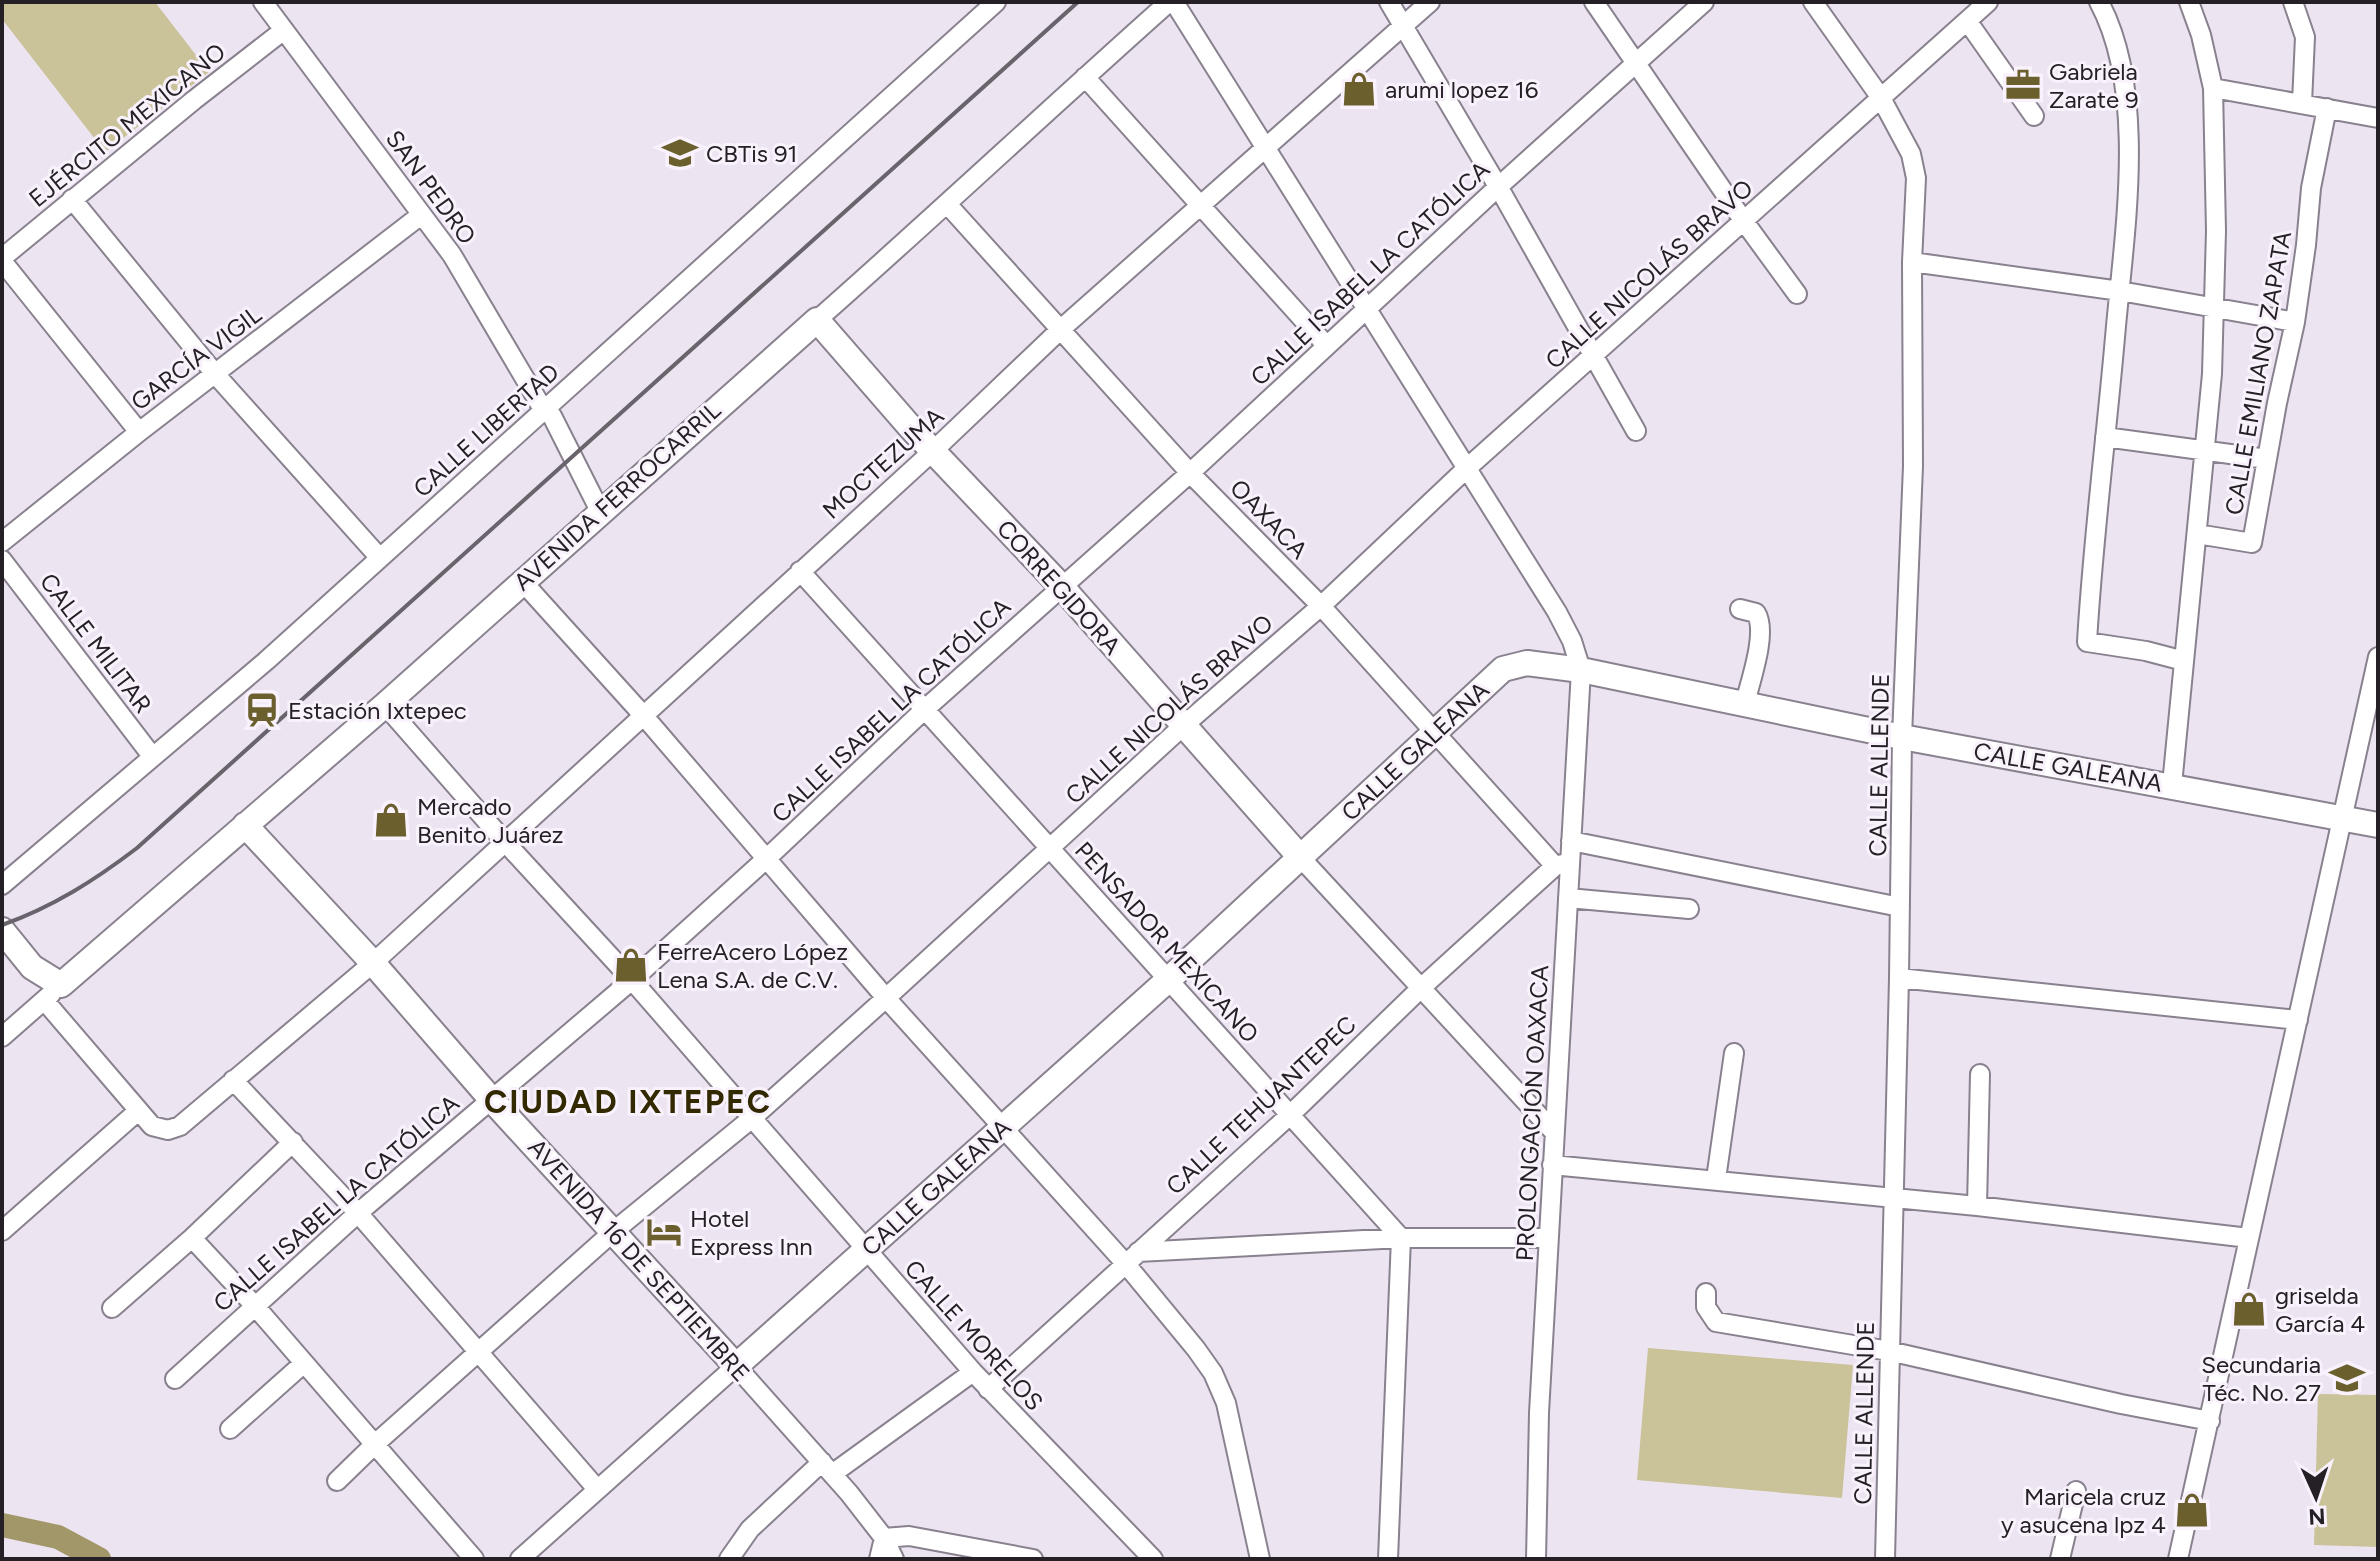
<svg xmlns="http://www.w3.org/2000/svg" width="2380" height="1561" viewBox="0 0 2380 1561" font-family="Figtree,sans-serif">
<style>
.green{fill:#cac298}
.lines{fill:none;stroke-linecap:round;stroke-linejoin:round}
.river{stroke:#a19769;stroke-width:24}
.minor-casing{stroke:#89818e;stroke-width:22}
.major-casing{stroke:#89818e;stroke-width:28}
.minor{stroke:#fff;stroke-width:18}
.major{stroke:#fff;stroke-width:24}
.rail{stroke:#69636b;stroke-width:4}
.labels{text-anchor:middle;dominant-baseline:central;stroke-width:6;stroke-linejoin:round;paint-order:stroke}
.poi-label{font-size:24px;fill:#242025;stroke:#f9f2fd;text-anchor:start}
.street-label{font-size:24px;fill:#242025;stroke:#f9f2fd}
.district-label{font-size:32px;font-weight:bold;letter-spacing:2px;fill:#322900;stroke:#f9f2fd}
</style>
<rect width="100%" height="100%" fill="#ede4f2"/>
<!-- green -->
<path class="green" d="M2,2H155L209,72L105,152L2,19Z
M1648,1348L1853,1365L1842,1498L1637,1480Z
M2318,1394L2378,1395V1547L2314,1545Z"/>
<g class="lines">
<!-- river -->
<path class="river" d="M2,1525L58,1537L99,1559"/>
<!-- minor casing -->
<g class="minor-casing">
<path id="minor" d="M263,2L452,255L544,411L552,416L600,511
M1174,2L1557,612L1572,641L1581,670L1539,1413L1536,1559
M1389,2L1503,195L1636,431
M1594,2L1743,220L1797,294
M1813,2L1881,98L1911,154L1916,178L1912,262L1913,466L1902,737L1899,978L1885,1559
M2099,2C2147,91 2125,228 2116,326C2107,432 2093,537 2087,642L2146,651L2184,661
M2293,2L2305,37L2302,103
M1968,22L2034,116
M1085,77L1326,345
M2213,88L2378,118
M72,199L216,375L379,557
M948,205L1190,473L1321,606L1555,866
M2,258L194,100L284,30
M2,261L139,432
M1912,262L2120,291L2295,322
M817,320C936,215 1051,107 1169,2
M2105,437L2267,459
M2197,534L2252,543L2277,403L2295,322L2306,245L2311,188L2327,108
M2,542L139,432L421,215
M2,560L152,756
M800,571L1401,1238L1388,1559
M521,580L643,715L886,998L1125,1263L1196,1349L1213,1373L1226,1403L1260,1559
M1740,609L1756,613C1768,632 1750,682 1745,703
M385,705L505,842L632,980L973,1372L1153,1559
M2172,785L2212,374L2216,231L2213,88L2201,35L2189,2
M1571,841L1900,907
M1300,857L1554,1132
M2,885L266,661L996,2
M1568,898L1689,909
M1899,978L2298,1020
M44,1000L152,1126L168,1130L180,1126L373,963L933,451L1061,329L1430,2
M2,1037L51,994
M233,1080L358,1213L597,1489
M1552,1165L1977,1206L2249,1238
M1716,1179L1734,1053
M1977,1206L1980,1074
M2,1231L138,1111
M192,1238L254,1305L474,1559
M1138,1252L1401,1238H1548
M1706,1293V1307L1716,1322L1889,1351L2121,1404L2210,1421
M112,1308L192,1238L293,1142
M175,1379L358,1213L632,980L766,859L924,710L1190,473L1498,187L1704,2
M988,1389L1291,1114L1422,987L1555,866L1563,864
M230,1429L304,1363
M832,1474L973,1372
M337,1481L375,1444L614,1231L751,1119L886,998L1183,726L1321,606L1466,469L1988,2
M520,1559L736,1366L849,1493L884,1538L894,1559
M729,1559L750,1529L822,1462
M879,1559L884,1538L909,1536L1033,1559
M2060,1559L2076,1491
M2178,1559L2378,657"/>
</g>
<!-- major casing -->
<g class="major-casing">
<path id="major" d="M245,825L373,963L491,1099L736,1366L1168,980L1503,669L1527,663L1581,670L1902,737L2378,825
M2,930L32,967L61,985L385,705L817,320L911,428L1061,586L1300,857"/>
</g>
<!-- minor -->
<use href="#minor" class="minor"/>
<!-- major -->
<use href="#major" class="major"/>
<!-- rail -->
<path class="rail" d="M2,925C53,907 95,880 137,848L1078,2"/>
</g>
<!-- icons -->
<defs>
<g id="office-bare" transform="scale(2.76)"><path d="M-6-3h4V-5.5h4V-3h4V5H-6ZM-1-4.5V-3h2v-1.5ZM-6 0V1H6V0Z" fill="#6b602d" stroke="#f9f2fd" stroke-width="2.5" paint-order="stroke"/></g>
<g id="shop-bare" transform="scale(2.76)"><path d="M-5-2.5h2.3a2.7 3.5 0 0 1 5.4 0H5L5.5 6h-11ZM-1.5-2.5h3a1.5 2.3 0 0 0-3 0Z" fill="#6b602d" stroke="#f9f2fd" stroke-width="2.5" paint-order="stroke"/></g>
<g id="school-bare" transform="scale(2.76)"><path d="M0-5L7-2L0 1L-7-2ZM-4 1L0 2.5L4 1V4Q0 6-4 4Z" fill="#6b602d" stroke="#f9f2fd" stroke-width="2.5" paint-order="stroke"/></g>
<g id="station-bare" transform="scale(2.76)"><path d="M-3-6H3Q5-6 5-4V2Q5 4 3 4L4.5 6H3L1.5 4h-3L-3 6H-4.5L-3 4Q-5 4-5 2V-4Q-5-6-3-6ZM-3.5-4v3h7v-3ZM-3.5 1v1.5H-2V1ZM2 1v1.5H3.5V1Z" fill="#6b602d" stroke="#f9f2fd" stroke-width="2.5" paint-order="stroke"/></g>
<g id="hotel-bare" transform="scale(2.76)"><path d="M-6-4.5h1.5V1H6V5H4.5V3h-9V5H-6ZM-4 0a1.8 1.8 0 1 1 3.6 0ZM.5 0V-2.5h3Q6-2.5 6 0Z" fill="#6b602d" stroke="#f9f2fd" stroke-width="2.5" paint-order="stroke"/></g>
</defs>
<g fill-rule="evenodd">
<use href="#office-bare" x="2023" y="85"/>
<use href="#shop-bare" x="1359" y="89"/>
<use href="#school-bare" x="680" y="153"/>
<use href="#station-bare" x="262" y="710"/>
<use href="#shop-bare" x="391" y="820"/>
<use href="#shop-bare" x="631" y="965"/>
<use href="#hotel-bare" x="664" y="1232"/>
<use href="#shop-bare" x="2249" y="1309"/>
<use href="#school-bare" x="2347" y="1378"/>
<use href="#shop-bare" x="2192" y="1510"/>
</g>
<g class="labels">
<!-- poi labels -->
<g class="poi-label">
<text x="2049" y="71">Gabriela<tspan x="2049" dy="28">Zarate 9</tspan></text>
<text x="1385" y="89">arumi lopez 16</text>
<text x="706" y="153">CBTis 91</text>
<text x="288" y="710">Estación Ixtepec</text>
<text x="417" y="806">Mercado<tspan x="417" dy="28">Benito Juárez</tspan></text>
<text x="657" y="951">FerreAcero López<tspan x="657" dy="28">Lena S.A. de C.V.</tspan></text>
<text x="690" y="1218">Hotel<tspan x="690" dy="28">Express Inn</tspan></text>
<text x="2275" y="1295">griselda<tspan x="2275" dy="28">García 4</tspan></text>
<text x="2321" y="1364" text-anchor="end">Secundaria<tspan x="2321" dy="28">Téc. No. 27</tspan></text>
<text x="2166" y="1496" text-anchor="end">Maricela cruz<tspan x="2166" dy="28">y asucena lpz 4</tspan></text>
</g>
<!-- street labels -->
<g class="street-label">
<text transform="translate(127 125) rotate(-39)">EJÉRCITO MEXICANO</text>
<text transform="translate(431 187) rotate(54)">SAN PEDRO</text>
<text transform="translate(1370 273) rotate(-43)">CALLE ISABEL LA CATÓLICA</text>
<text transform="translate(1649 274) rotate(-42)">CALLE NICOLÁS BRAVO</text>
<text transform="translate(196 358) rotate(-37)">GARCÍA VIGIL</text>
<text transform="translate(2258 373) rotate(-80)">CALLE EMILIANO ZAPATA</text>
<text transform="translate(486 430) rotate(-42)">CALLE LIBERTAD</text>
<text transform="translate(883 463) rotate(-42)">MOCTEZUMA</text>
<text transform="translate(617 496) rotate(-42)">AVENIDA FERROCARRIL</text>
<text transform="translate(1269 519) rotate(46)">OAXACA</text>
<text transform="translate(1059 587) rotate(48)">CORREGIDORA</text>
<text transform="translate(96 643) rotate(53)">CALLE MILITAR</text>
<text transform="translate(1169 709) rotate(-42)">CALLE NICOLÁS BRAVO</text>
<text transform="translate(891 710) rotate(-43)">CALLE ISABEL LA CATÓLICA</text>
<text transform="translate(1415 751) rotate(-43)">CALLE GALEANA</text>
<text transform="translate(1879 765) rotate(-89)">CALLE ALLENDE</text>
<text transform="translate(2068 767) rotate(10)">CALLE GALEANA</text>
<text transform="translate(1167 942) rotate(48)">PENSADOR MEXICANO</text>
<text transform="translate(1261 1105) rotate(-43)">CALLE TEHUANTEPEC</text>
<text transform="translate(1532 1113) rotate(-87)">PROLONGACIÓN OAXACA</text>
<text transform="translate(936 1187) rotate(-42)">CALLE GALEANA</text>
<text transform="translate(336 1203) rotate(-41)">CALLE ISABEL LA CATÓLICA</text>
<text transform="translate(639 1260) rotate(48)">AVENIDA 16 DE SEPTIEMBRE</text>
<text transform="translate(974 1335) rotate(48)">CALLE MORELOS</text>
<text transform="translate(1864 1413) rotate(-89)">CALLE ALLENDE</text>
</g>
<!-- district labels -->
<g class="district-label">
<text x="628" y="1102">CIUDAD IXTEPEC</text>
</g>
</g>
<!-- border -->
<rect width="2380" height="1561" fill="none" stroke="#242025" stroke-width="8"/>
<!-- north arrow -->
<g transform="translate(2316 1497) rotate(177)" stroke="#f9f2fd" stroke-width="6" paint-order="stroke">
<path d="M0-6L14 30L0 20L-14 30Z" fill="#242025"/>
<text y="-12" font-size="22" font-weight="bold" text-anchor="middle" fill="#242025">N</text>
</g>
</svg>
